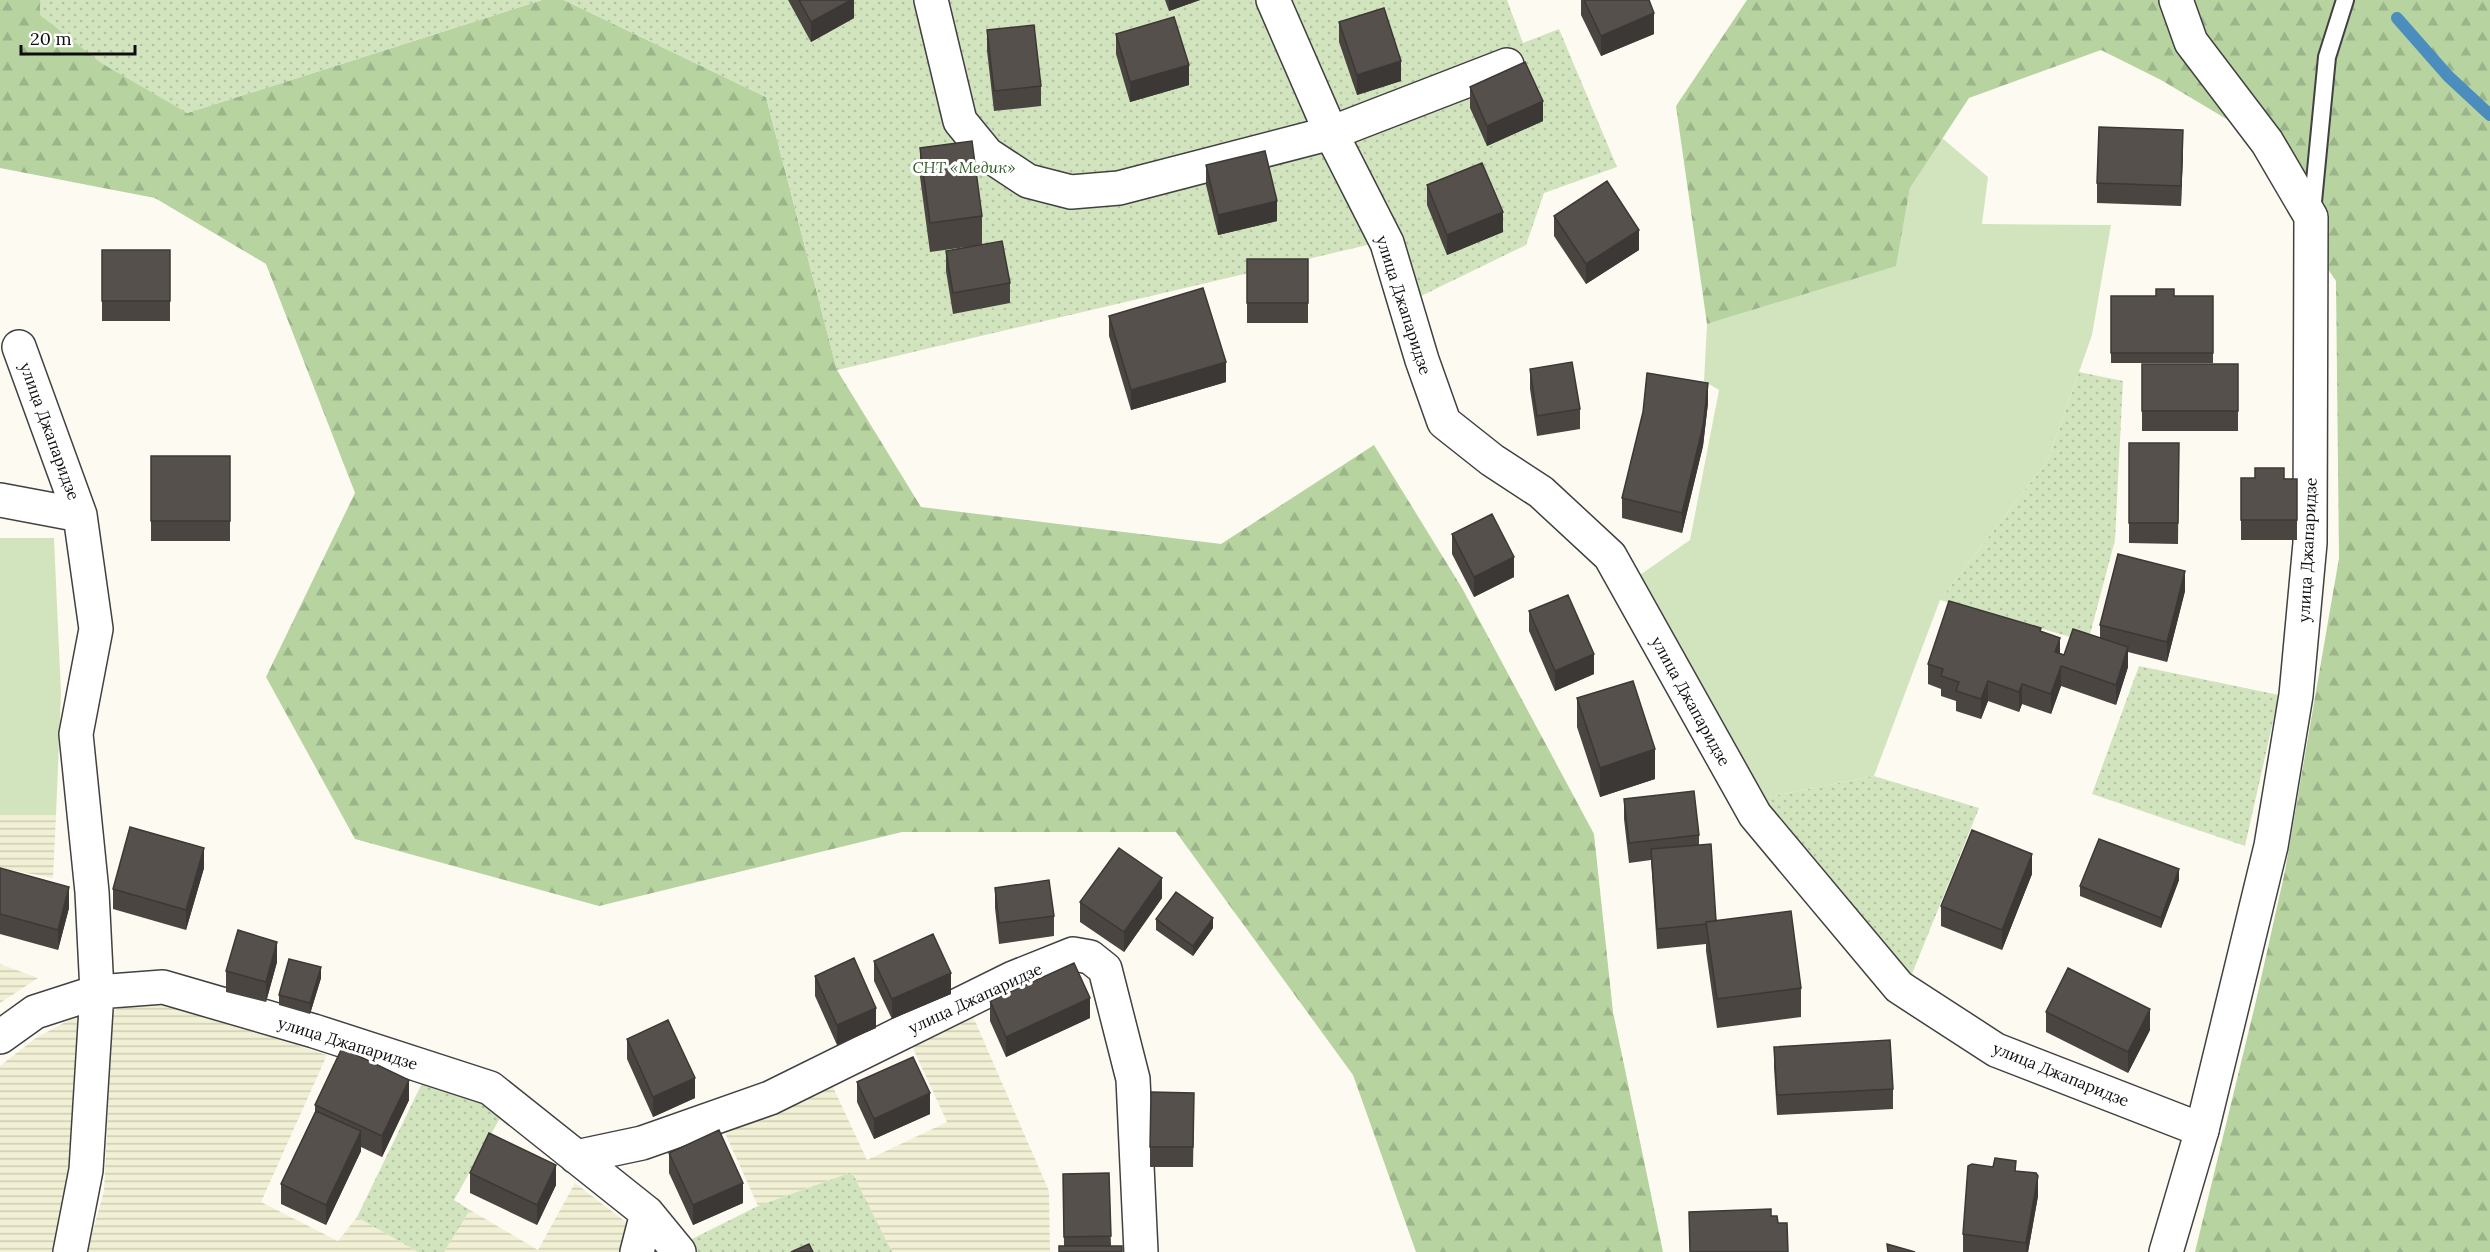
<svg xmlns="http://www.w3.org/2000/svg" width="2490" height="1252" viewBox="0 0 2490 1252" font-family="Lora,serif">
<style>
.farmland{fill:url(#farmland-rules)}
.grass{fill:#d1e4be}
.forest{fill:url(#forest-firs)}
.garden{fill:url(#garden-dots)}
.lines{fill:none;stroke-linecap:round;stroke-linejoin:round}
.stream{stroke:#4b8ebd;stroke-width:12}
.service-casing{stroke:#414141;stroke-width:20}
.minor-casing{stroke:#414141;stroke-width:36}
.tertiary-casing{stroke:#414141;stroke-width:36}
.service{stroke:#fff;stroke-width:16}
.minor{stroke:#fff;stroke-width:33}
.tertiary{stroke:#fff;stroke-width:33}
.wall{fill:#4a4541}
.shaded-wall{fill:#3c3835}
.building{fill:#56504c;stroke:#3c3835;stroke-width:1.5}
.labels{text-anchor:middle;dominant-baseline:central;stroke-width:6;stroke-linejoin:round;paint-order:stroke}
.park-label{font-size:16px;font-style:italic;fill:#315e26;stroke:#fff}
.street-label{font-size:16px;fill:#0e0e0e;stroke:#fff}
</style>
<defs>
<pattern id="farmland-rules" width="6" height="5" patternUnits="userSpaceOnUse" patternTransform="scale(1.5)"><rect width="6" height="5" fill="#f1efd4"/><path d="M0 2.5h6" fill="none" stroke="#cdccb5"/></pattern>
<pattern id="forest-firs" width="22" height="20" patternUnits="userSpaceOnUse" patternTransform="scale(1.5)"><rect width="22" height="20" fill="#b6d3a0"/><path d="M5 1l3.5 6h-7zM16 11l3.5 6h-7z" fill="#9bb489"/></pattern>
<pattern id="garden-dots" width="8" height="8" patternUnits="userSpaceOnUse" patternTransform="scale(1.5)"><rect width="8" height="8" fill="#d1e4be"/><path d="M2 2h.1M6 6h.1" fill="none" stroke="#b2c2a2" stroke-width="1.8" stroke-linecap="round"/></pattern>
</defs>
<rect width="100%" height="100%" fill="#fdfbf1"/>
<!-- farmland -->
<path class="farmland" d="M0,815H56L53,878L0,868Z
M0,964L38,978L0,1003Z
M157,1000L327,1055L261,1202L338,1241L357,1217L418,1252H87L104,1191L113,1010Z
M84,1012L74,1154L56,1252H0V1066L36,1038Z
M972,1014L1049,1191L1050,1252H892L852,1172L758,1206L725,1133L832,1085L867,1160L947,1122L911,1044Z
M575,1183L631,1226L623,1252H444L470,1210L538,1250Z"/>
<!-- grass -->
<path class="grass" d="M1942,138L1988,177L1982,224L2111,225L2092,335L2048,460L1940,600L1874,776L1763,798L1637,577L1690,540L1719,390L1704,381L1707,324L1896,265L1910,188Z
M0,538H54L61,694L56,815H0Z"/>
<!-- forest -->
<path class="forest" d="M0,0H40V15L187,113L542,0H564L766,97L837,370L921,507L1221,544L1374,445L1462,588L1594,834L1613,1012L1663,1252H1416L1353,1075L1176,832H902L599,906L355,839L266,677L355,493L266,264L155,198L0,168Z
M1747,0H2490V1252H2195L2256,1001L2285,871L2339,558L2336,281L2291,215L2250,133L2161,80L2101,50L1969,98L1910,188L1896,266L1707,324L1676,106Z"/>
<!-- garden -->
<path class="garden" d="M40,0H542L187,113L101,63L40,15Z
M564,0H1507L1523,43L1559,29L1617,167L1544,193L1526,245L1419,297L1397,238L837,370L766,97Z
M2079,372L2123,381L2115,540L2088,642L1940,600L2048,460Z
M2139,666L2279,695L2245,846L2092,794Z
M1874,776L1979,808L1910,979L1763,798Z
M425,1077L504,1111L454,1200L470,1210L444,1252H418L357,1217Z
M852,1172L892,1252H694L686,1242L758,1206Z"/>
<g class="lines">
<!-- stream -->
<path class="stream" d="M2397,18L2448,76L2490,115"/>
<!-- service casing -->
<g class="service-casing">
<path id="service" d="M2312,212L2327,57L2345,0"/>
</g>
<!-- minor casing -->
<g class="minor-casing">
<path id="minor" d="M931,0L960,121L987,154L1028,181L1071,192L1119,188L1331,133L1507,65
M1273,0L1331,133L1387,243L1422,360L1444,422L1492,460L1541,492L1610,556L1755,815L1899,987L1996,1050L2202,1130
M19,347L80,515L96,629L76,734L92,892L97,992L86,1170L70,1252
M0,500L80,515
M0,1037L35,1012L97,992L163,987L314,1031L490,1088L647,1213L679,1252
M576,1157L642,1143L770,1098L1013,978L1073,954L1090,957L1105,969L1133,1079L1141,1252
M637,1252L647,1213"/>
</g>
<!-- tertiary casing -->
<g class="tertiary-casing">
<path id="tertiary" d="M2166,1252L2202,1130L2271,846L2296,695L2310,543L2311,217L2267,142L2191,42L2176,0"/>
</g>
<!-- service -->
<use href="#service" class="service"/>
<!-- minor -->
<use href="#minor" class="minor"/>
<!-- tertiary -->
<use href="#tertiary" class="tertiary"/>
</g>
<!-- wall -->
<path class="wall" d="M788,0H854V18L811,42Z
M1165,0H1200L1169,11Z
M1581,0H1649L1654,34L1601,56L1581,15Z
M1339,22L1401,81L1357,95L1339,42Z
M987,30L1041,86V106L994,111L987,51Z
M1116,34L1189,85L1130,102L1116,54Z
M1470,87L1543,121L1487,146L1470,108Z
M920,148L982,216V245L1010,283V303L953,314L946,271V251L966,247L930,252L920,177Z
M2183,150L2181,206L2097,203V183Z
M1206,165L1277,221L1218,235L1206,185Z
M1427,185L1503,232L1447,255L1427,205Z
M1554,216L1639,250L1586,284L1554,236Z
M102,250H170V321H102Z
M1247,259H1308V323H1247Z
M2111,296H2213V363H2111Z
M1109,316L1226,382L1131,410L1109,336Z
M2142,364H2238V431H2142Z
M1530,369L1580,409V429L1537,436L1530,389Z
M1708,403L1703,446L1682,533L1622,518V498Z
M2129,443H2179L2178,544L2129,543Z
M151,456H230V541H151Z
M2241,478L2297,479V540H2241Z
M1452,534L1514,577L1474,597L1452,554Z
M2185,591L2167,662L2128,652V667L2116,705L2061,686L2051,714L2022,704L2019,712L1988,701L1981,719L1956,711V701L1941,696V689L1928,684V664L2041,631L2060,653L2064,655L2100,638V625Z
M1529,611L1594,674L1555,691L1529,631Z
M1577,698L1655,779L1600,797L1577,727Z
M1624,799L1699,835V845L1716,921L1801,988V1017L1717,1028L1706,951V944L1657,949L1651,860L1629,863L1624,819Z
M0,868L69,908L58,950L0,934Z
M204,868L186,930L113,909V889Z
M2032,874L2002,950L1941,926V906Z
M2179,880L2161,928L2080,896V886Z
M995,888L1054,916V936L999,944L995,908Z
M1162,898L1124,952L1080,922V902Z
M1156,919L1213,928L1193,956L1156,930Z
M874,961L951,994L892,1019L874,981Z
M277,962L266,1002L226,992V971Z
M815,976L876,1028L837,1045L815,996Z
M321,978L310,1014L279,1005V995Z
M990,1001L1090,1018L1006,1057L990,1021Z
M2046,1012L2150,1030L2128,1073L2046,1032Z
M627,1039L695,1098L653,1117L627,1059Z
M1774,1047L1893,1089V1109L1777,1115L1774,1067Z
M857,1082L930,1114L874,1139L857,1102Z
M409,1100L382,1157L361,1147V1151L326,1225L281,1204V1184L315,1112V1105Z
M1194,1114L1193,1167H1150V1147Z
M669,1153L743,1203L693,1225L669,1173Z
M2016,1171L2038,1196L2028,1252H1963V1234Z
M470,1173L556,1185L537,1225L470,1193Z
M1109,1173L1111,1246H1064L1063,1174Z"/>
<!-- shaded-wall -->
<path class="shaded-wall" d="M851,0H854V18L811,42V22Z
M1169,0H1200L1169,11Z
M1654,13V34L1601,56V36Z
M1401,61V81L1357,95V75Z
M1189,65V85L1130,102V82Z
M1543,101V121L1487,146V126Z
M2183,130V150L2181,206V186Z
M1277,201V221L1218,235V215Z
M1503,212V232L1447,255V235Z
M1639,230V250L1586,284V264Z
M1226,362V382L1131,410V390Z
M1708,383V403L1703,446L1682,533V513Z
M1514,557V577L1474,597V577Z
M2185,571V591L2167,662V642Z
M2060,638V658L2055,652Z
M2128,647V667L2116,705V685Z
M1594,654V674L1555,691V671Z
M2061,666V686L2051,714V694Z
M1988,681V701L1981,719V699Z
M2022,684V704L2019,712V692Z
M1655,749V779L1600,797V768Z
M204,848V868L186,930V910Z
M2032,854V874L2002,950V930Z
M2179,869V880L2161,928V918Z
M1162,878V898L1124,952V932Z
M69,887V908L58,950V930Z
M1213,918V928L1193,956V946Z
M277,942V962L266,1002V982Z
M321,967V978L310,1014V1003Z
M951,973V994L892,1019V999Z
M1090,998V1018L1006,1057V1037Z
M876,1008V1028L837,1045V1025Z
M2150,1009V1030L2128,1073V1052Z
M695,1078V1098L653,1117V1097Z
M409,1080V1100L382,1157V1136Z
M930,1093V1114L874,1139V1119Z
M361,1131V1151L326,1225V1205Z
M556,1165V1185L537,1225V1205Z
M2038,1176V1196L2028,1252H2026V1243Z
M743,1183V1203L693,1225V1205Z"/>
<!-- building -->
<path class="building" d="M799,0H851L811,22Z
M1584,0H1649L1654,13L1601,36Z
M1384,8L1401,61L1357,75L1339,22Z
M1174,17L1189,65L1130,82L1116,34Z
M1034,25L1041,86L994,91L987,30Z
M1525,62L1543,101L1487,126L1470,87Z
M2099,127L2183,130L2181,186L2097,183Z
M972,141L982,216L930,223L920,148Z
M1265,151L1277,201L1218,215L1206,165Z
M1482,163L1503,212L1447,235L1427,185Z
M1607,181L1639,230L1586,264L1554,216Z
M1002,241L1010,283L953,293L946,251Z
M102,250H170V301H102Z
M1247,259H1308V303H1247Z
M1203,288L1226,362L1131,390L1109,316Z
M2156,289H2174V296H2213V353H2111V296H2156Z
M1572,362L1580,409L1537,416L1530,369Z
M2142,364H2238V411H2142Z
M1647,373L1708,383L1703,426L1682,513L1622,498L1643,412Z
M2129,443H2179L2178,523H2129Z
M151,456H230V521H151Z
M2255,468H2284V479H2297V520H2241V478H2255Z
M1492,514L1514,557L1474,577L1452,534Z
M2118,554L2185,571L2167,642L2100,625Z
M1568,595L1594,654L1555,671L1529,611Z
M1949,601L2041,628L2040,631L2060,638L2055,652L2064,655L2073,629L2128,647L2116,685L2061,666L2051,694L2022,684L2019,692L1988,681L1981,699L1956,691L1959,682L1941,676L1943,669L1928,664Z
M1633,681L1655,749L1600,768L1577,698Z
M1694,791L1699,835L1629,843L1624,799Z
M130,827L204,848L186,910L113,889Z
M1972,830L2032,854L2002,930L1941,906Z
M2099,839L2179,869L2161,918L2080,886Z
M1711,844L1716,921L1706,922V924L1657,929L1651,849Z
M1119,848L1162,878L1124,932L1080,902Z
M0,868L69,887L58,930L0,914Z
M1049,880L1054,916L999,923L995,888Z
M1176,892L1213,918L1193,946L1156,919Z
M1791,911L1801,988L1717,999L1706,922Z
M238,930L277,942L266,982L226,971Z
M933,934L951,973L892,999L874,961Z
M854,958L876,1008L837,1025L815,976Z
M289,959L321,967L310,1003L279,995Z
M1074,963L1090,998L1006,1037L990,1001Z
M2068,968L2150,1009L2128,1052L2046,1012Z
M668,1020L695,1078L653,1097L627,1039Z
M1890,1040L1893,1089L1777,1095L1774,1047Z
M342,1048L409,1080L382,1136L315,1105Z
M913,1057L930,1093L874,1119L857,1082Z
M1151,1092L1194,1093L1193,1147H1150Z
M316,1111L361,1131L326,1205L281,1184Z
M719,1130L743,1183L693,1205L669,1153Z
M489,1133L556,1165L537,1205L470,1173Z
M1995,1158L2016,1161L2015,1171L2036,1173L2038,1176L2026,1243L1963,1234L1968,1166L1972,1164L1993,1167Z
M1109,1173L1111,1236L1064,1237L1063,1174Z
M1771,1209V1216H1777L1778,1223H1787L1788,1252H1690L1689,1212Z
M809,1244L813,1252H791Z
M1887,1244L1915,1252H1888Z
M1059,1246H1122V1252H1059Z"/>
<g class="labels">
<!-- park labels -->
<g class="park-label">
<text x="964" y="167">СНТ «Медик»</text>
</g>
<!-- street labels -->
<g class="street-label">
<text transform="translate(1404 305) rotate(72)">улица Джапаридзе</text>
<text transform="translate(50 431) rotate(70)">улица Джапаридзе</text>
<text transform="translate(2307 550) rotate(-87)">улица Джапаридзе</text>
<text transform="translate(1691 701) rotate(61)">улица Джапаридзе</text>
<text transform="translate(975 998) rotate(-25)">улица Джапаридзе</text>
<text transform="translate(348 1043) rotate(17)">улица Джапаридзе</text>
<text transform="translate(2061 1074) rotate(22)">улица Джапаридзе</text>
</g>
</g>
<!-- scale -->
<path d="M21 45v9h114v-9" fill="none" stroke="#0e0e0e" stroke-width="3"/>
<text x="30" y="45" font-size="18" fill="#0e0e0e" stroke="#ffffff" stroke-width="4.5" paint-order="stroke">20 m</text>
</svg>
